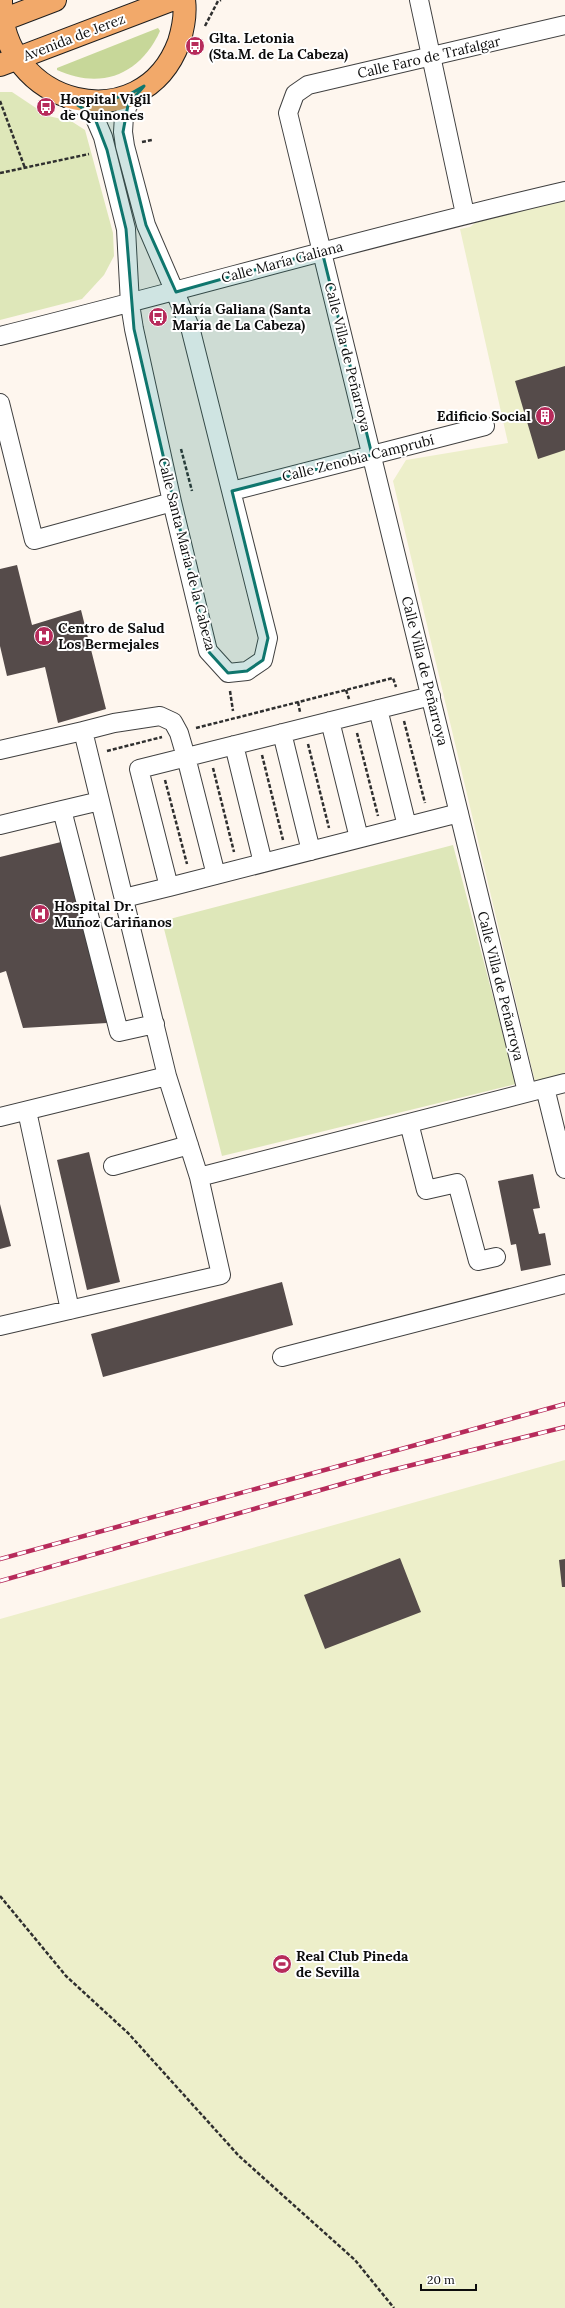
<svg xmlns="http://www.w3.org/2000/svg" width="565" height="2308" viewBox="0 0 565 2308" font-family="Lora,serif">
<style>
.green{fill:#dee7b9}
.forest{fill:#c7d799}
.pitch{fill:#edefca}
.building{fill:#554b4a}
.lines{fill:none;stroke-linecap:round;stroke-linejoin:round}
.minor-casing{stroke:#404040;stroke-width:20}
.major-casing{stroke:#1e1e1e;stroke-width:24}
.path{stroke:#2f2f2f;stroke-width:2.5;stroke-dasharray:4 2;stroke-linecap:butt}
.minor{stroke:#fff;stroke-width:18}
.major{stroke:#f2a96a;stroke-width:22}
.rail-casing{stroke:#b72b5b;stroke-width:4.5}
.rail{stroke:#fff;stroke-width:3;stroke-dasharray:9;stroke-linecap:butt}
.marked{fill:#0f766e;fill-opacity:0.2;stroke:#0f766e;stroke-width:3;stroke-linejoin:round}
.labels{text-anchor:middle;dominant-baseline:central;stroke-width:4;stroke-linejoin:round;paint-order:stroke}
.street-label{font-size:14px;fill:#0d0d0d;stroke:#fff}
.poi-label{font-size:14px;font-weight:bold;fill:#0d0d0d;stroke:#fff;text-anchor:start}
</style>
<rect width="100%" height="100%" fill="#fef6ee"/>
<!-- green -->
<path class="green" d="M0,92H12L48,116L71,121L85,130L113,233L114,256L104,275L82,299L0,320Z
M453,845L516,1084L222,1156L162,921Z"/>
<!-- forest -->
<path class="forest" d="M158,28L160,31C140,75 101,90 57,70V68Z"/>
<!-- pitch -->
<path class="pitch" d="M565,201V1074L535,1082L393,481L406,460L508,443L460,229L470,227L479,220Z
M565,1460V2308H0V1619Z"/>
<!-- building -->
<path class="building" d="M565,366V450L538,459L515,381Z
M17,565L32,625L81,610L106,709L58,723L45,667L7,676L0,646V569Z
M61,842L107,1023L23,1028L6,971L0,973V857Z
M89,1152L120,1282L87,1290L57,1160Z
M533,1174L540,1208L533,1209L539,1234L545,1233L551,1265L521,1271L516,1244L511,1245L498,1181Z
M0,1204L11,1246L0,1249Z
M282,1282L293,1325L103,1377L91,1334Z
M400,1558L421,1612L325,1649L304,1595Z
M565,1559V1587H562L559,1560Z"/>
<g class="lines">
<!-- minor casing -->
<g class="minor-casing">
<path id="minor" d="M419,0L465,214
M68,99L84,107L94,116L103,137L126,229L130,304L134,329L172,502L208,651L228,673L247,671L263,660L268,638L190,327L146,225L125,146L123,132L124,116L128,105L142,88
M0,336C189,289 375,235 565,191
M0,403L34,540L172,502
M232,491L485,426
M431,696L139,769L169,887L459,813
M378,709L407,826
M330,721L359,838
M83,731L114,723L160,716L173,722L179,733L186,757L216,875
M282,733L311,851
M234,745L263,863
M0,750L83,731L167,1076L0,1117
M100,801L62,810L119,1032L155,1024
M0,825L62,810
M124,898L169,887
M545,1088L565,1169
M527,1092L288,113L295,94L308,85L565,25
M27,1111L70,1310
M409,1123L426,1190L457,1183L478,1261L496,1257
M113,1166L189,1145
M199,1177L565,1083
M0,1326L221,1275L199,1177L167,1076
M282,1357L565,1284"/>
</g>
<!-- major casing -->
<g class="major-casing">
<path id="major" d="M1,0C0,107 142,142 179,42C183,29 186,14 184,0
M0,21L55,0
M0,65L171,0"/>
</g>
<!-- path -->
<path class="path" d="M205,26L218,1L221,0
M0,101L25,168
M142,142L152,140
M0,173L89,154
M181,449L192,491
M346,690L349,699
M230,691L233,711
M298,702L300,712
M404,721L425,803
M196,728L393,678L396,687
M357,733L378,816
M308,744L329,828
M107,751L162,737
M262,755L283,840
M213,768L234,852
M165,780L187,864
M0,1896L66,1976L128,2033L239,2156L355,2260L394,2308"/>
<!-- minor -->
<use href="#minor" class="minor"/>
<!-- major -->
<use href="#major" class="major"/>
<!-- rail casing -->
<g class="rail-casing">
<path id="rail" d="M0,1559L565,1404
M0,1581L384,1472L565,1427"/>
</g>
<!-- rail -->
<use href="#rail" class="rail"/>
</g>
<!-- marked area -->
<path class="marked" d="M144,86L128,105L123,132L146,225L176,292L322,251L372,455L232,491L268,638L263,660L247,671L228,673L208,651L134,329L126,229L107,150L94,116L67,98L99,102L130,94Z"/>
<!-- icons -->
<defs>
<g id="bus-disc" transform="scale(1)"><circle r="9.5" fill="#b72b5b" stroke="#fff"/><path d="M-5-6H5V4H4V6H2V4H-2V6H-4V4H-5ZM-3.5-4V0h7V-4ZM-3.5 1.2v1.5H-2V1.2ZM2 1.2v1.5H3.5V1.2Z" fill="#fff"/></g>
<g id="building-disc" transform="scale(1)"><circle r="9.5" fill="#b72b5b" stroke="#fff"/><path d="M-4-6H4V6H1V3H-1V6H-4ZM-2.5-4.3h1.7v1.8h-1.7ZM.8-4.3h1.7v1.8H.8ZM-2.5-1h1.7V.8h-1.7ZM.8-1h1.7V.8H.8Z" fill="#fff"/></g>
<g id="hospital-disc" transform="scale(1)"><circle r="9.5" fill="#b72b5b" stroke="#fff"/><path d="M-5-5h3v3.5h4V-5h3V5h-3V1.5h-4V5h-3Z" fill="#fff"/></g>
<g id="stadium-disc" transform="scale(1)"><circle r="9.5" fill="#b72b5b" stroke="#fff"/><path d="M0-5a6.5 5 0 1 0 0 10a6.5 5 0 1 0 0-10ZM-3.5-1.8h7v3.6h-7Z" fill="#fff"/></g>
</defs>
<g fill-rule="evenodd">
<use href="#bus-disc" x="195" y="46"/>
<use href="#bus-disc" x="46" y="107"/>
<use href="#bus-disc" x="158" y="317"/>
<use href="#building-disc" x="545" y="416"/>
<use href="#hospital-disc" x="44" y="636"/>
<use href="#hospital-disc" x="40" y="914"/>
<use href="#stadium-disc" x="282" y="1964"/>
</g>
<g class="labels">
<!-- street labels -->
<g class="street-label">
<text transform="translate(74 37) rotate(-21)">Avenida de Jerez</text>
<text transform="translate(429 57) rotate(-13)">Calle Faro de Trafalgar</text>
<text transform="translate(282 262) rotate(-15)">Calle María Galiana</text>
<text transform="translate(348 357) rotate(76)">Calle Villa de Peñarroya</text>
<text transform="translate(358 458) rotate(-14)">Calle Zenobia Camprubí</text>
<text transform="translate(187 554) rotate(76)">Calle Santa María de la Cabeza</text>
<text transform="translate(425 671) rotate(76)">Calle Villa de Peñarroya</text>
<text transform="translate(501 986) rotate(76)">Calle Villa de Peñarroya</text>
</g>
<!-- poi labels -->
<g class="poi-label">
<text x="209" y="38">Glta. Letonia<tspan x="209" dy="16">(Sta.M. de La Cabeza)</tspan></text>
<text x="60" y="99">Hospital Vigil<tspan x="60" dy="16">de Quinones</tspan></text>
<text x="172" y="309">María Galiana (Santa<tspan x="172" dy="16">María de La Cabeza)</tspan></text>
<text x="531" y="416" text-anchor="end">Edificio Social</text>
<text x="58" y="628">Centro de Salud<tspan x="58" dy="16">Los Bermejales</tspan></text>
<text x="54" y="906">Hospital Dr.<tspan x="54" dy="16">Muñoz Cariñanos</tspan></text>
<text x="296" y="1956">Real Club Pineda<tspan x="296" dy="16">de Sevilla</tspan></text>
</g>
</g>
<!-- scale -->
<path d="M421 2284v6h55v-6" fill="none" stroke="#0d0d0d" stroke-width="2"/>
<text x="427" y="2284" font-size="12" fill="#0d0d0d" stroke="#ffffff" stroke-width="3" paint-order="stroke">20 m</text>
</svg>
